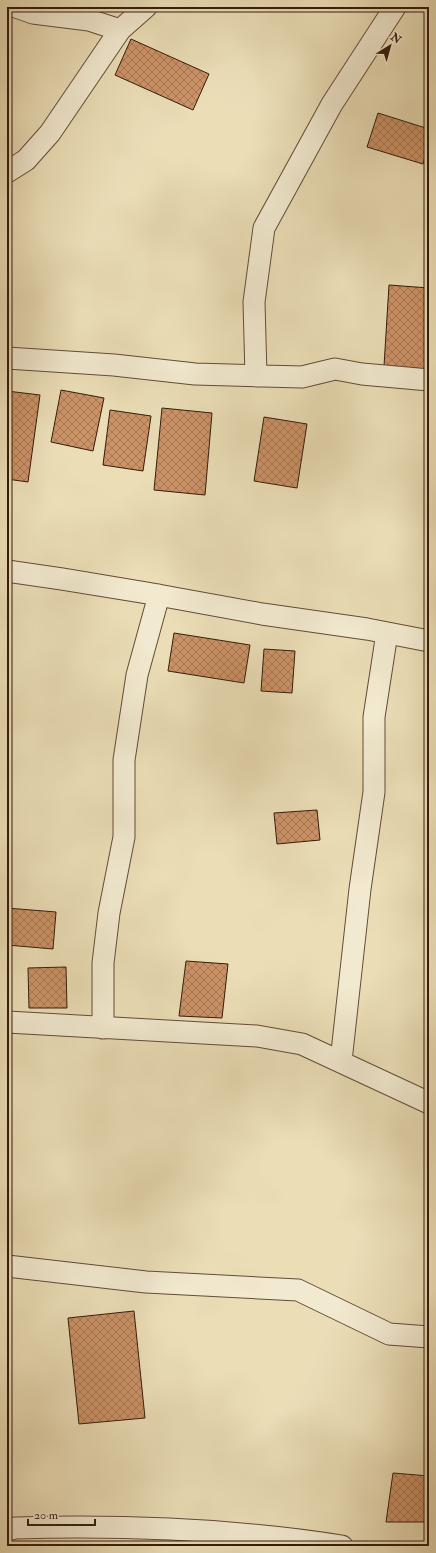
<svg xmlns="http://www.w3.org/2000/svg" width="436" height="1553" viewBox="0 0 436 1553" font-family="'IM FELL Double Pica',serif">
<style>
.building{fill:url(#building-cross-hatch);stroke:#341b0c}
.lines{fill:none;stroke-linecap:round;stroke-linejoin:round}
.street-casing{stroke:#624c37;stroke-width:23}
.street{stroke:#f2ead0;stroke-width:21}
</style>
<defs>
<pattern id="building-cross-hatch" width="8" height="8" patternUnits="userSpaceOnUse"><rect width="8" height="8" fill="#cc9367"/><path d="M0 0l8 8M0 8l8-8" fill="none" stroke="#a67753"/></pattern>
</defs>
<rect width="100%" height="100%" fill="#ebdeb7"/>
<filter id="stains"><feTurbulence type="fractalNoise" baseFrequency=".005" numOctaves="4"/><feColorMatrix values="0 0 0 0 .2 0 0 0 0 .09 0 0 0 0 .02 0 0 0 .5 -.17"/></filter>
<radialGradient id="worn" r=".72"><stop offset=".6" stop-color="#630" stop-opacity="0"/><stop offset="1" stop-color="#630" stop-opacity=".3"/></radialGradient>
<!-- building -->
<path class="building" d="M131,39L209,74L193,110L115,75Z
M378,113L429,129V145L423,164L367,147Z
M389,285L429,288V319L426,369L384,366Z
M61,390L104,398L93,451L51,442Z
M7,391L40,395L28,482L7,479Z
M162,408L212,413L205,495L154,490Z
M110,410L151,416L143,471L103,465Z
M264,417L307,424L297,488L254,481Z
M174,633L250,645L244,683L168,671Z
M264,649L295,651L292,693L261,691Z
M317,810L320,840L277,844L274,813Z
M7,908L56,912L53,949L7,945Z
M186,961L228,964L222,1018L179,1016Z
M66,967L67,1008H29L28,968Z
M134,1311L145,1418L79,1424L68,1318Z
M393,1473L429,1476V1522H386Z"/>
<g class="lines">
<!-- street casing -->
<g class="street-casing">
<path id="street" d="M16,7L33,13L89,20L120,30
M7,172L26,160L50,133L120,30L146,7
M7,358L114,365L195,374L302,377L335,369L362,374L429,380
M256,376L254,302L264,228L332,104L395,7
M7,571L62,579L147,593L262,614L367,629L429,641
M7,1022L257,1036L302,1044L429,1103
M103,1028V963L109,913L124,837V760L137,675L159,595
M341,1061L360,889L374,792V717L387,633
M7,1266L146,1282L298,1290L389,1334L429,1337
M7,1530L15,1528C125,1525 234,1529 342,1546"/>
</g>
<!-- street -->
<use href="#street" class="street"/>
</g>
<!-- margin -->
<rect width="436" height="1553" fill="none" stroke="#ebdeb7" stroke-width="24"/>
<rect x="8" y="8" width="420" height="1537" fill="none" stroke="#341b0c" stroke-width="2"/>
<rect x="12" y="12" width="412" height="1529" fill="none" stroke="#341b0c"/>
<!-- north arrow -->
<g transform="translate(390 46) rotate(37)" stroke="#f2ead0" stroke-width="3" paint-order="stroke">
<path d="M0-3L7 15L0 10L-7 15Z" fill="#341b0c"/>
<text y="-6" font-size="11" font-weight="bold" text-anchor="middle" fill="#341b0c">N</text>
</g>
<!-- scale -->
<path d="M28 1519v6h67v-6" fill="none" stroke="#341b0c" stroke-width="2"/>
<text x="34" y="1519" font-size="12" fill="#341b0c" stroke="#f2ead0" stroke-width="3" paint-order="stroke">20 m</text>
<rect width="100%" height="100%" filter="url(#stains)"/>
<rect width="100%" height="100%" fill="url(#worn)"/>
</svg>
